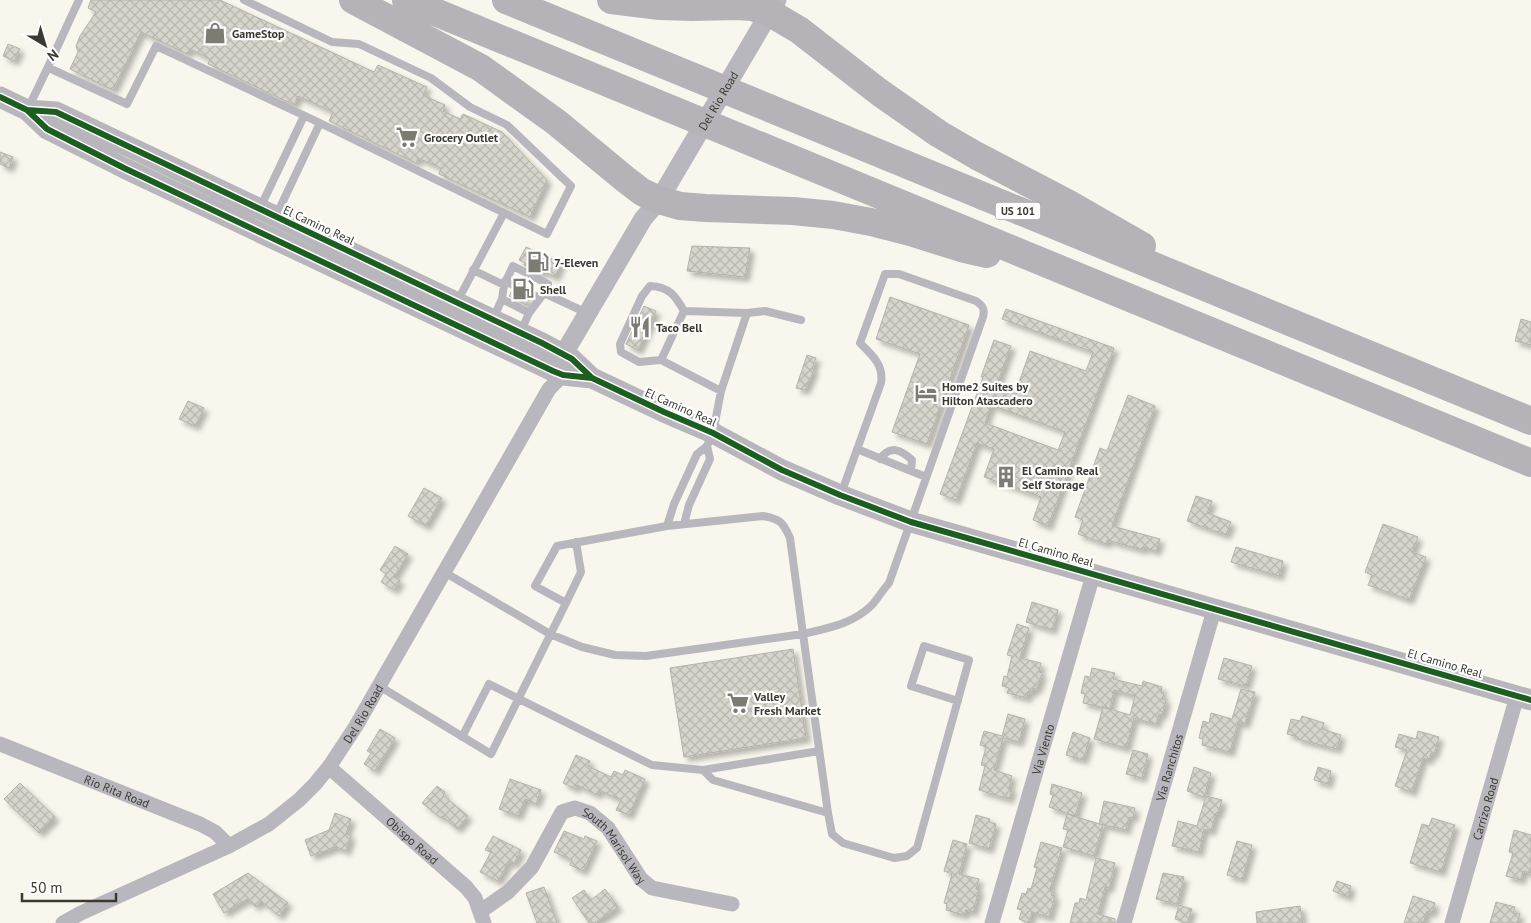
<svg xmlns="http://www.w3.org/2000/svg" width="1531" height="923" viewBox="0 0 1531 923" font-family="'PT Sans',sans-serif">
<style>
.building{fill:url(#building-cross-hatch);stroke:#b5b2aa;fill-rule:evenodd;filter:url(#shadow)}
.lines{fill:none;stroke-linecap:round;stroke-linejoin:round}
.service{stroke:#b8b7be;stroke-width:8}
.minor{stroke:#b8b7be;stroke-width:15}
.tertiary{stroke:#b8b7be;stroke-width:19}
.secondary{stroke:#b8b6bc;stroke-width:21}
.motorway{stroke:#b6b3b8;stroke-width:28}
.cycleway-casing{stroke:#fff;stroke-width:9}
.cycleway{stroke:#1b5e20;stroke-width:6}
.labels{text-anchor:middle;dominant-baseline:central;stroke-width:4.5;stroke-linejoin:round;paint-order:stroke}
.shield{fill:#fff;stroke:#76746f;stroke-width:1}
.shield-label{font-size:11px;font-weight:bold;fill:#3c3931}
.poi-label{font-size:12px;font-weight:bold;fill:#3c3931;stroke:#fff;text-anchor:start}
.street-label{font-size:12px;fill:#3c3931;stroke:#fff}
</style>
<defs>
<pattern id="building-cross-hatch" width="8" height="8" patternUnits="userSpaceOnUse" patternTransform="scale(1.25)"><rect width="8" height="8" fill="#d7d4cc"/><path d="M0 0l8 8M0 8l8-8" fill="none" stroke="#b9b7b0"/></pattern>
<filter id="shadow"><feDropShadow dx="4.5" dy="4.5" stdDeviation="2.5" flood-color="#0004"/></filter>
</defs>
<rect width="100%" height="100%" fill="#f9f6ed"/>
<!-- building -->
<path class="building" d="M91,0H220L374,72L378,65L427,87L423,95L445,105L443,111L460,119L463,114L502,132L547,180L530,217L439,174L441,168L418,158L416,163L329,121L333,112L298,96L294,105L208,64L210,59L190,49L187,54L141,32L113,90L70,69L78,52L76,46L80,36L96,12L88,8Z
M8,44L20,49L14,61L3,56Z
M0,152L13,157L9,168L0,164Z
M692,246L750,248L745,277L687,271Z
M526,247L561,263L555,277L543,271L541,274L524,265L525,263L519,260Z
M512,291L529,299L526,305L509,296Z
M890,297L969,325L927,444L892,432L920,354L876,339Z
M644,306L656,311L638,350L626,344Z
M1006,309L1114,348L1048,526L1033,520L1041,497L984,477L994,449L977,443L956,500L940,494L983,377H981L994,340L1011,346L997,384L1016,391L1030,351L1086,371L1093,352L1002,319ZM991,405L1065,432L1058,450L985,423Z
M1521,319L1531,322V345L1515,341Z
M807,355L816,358L812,369L814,370L805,390L796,388Z
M1128,395L1155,406L1112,526L1160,539L1156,551L1143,547V550L1107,540L1106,544L1078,534L1083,520L1075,517L1100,448L1107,451Z
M188,401L204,408L195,426L179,419Z
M424,488L442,498L426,526L408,516Z
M1196,496L1212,501L1207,513L1231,522L1226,535L1187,521Z
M1383,524L1418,537L1412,552L1426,557L1409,600L1368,585L1372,575L1365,572Z
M395,546L408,554L394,577L400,581L394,590L381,582L386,574L380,570Z
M1236,547L1283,561L1279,576L1231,562Z
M1032,602L1058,610L1052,630L1026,622Z
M1017,624L1029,628L1020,658L1041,663L1039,672L1042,673L1037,689L1033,688L1032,693L1028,692L1027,698L1007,693L1009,688L1002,686L1004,676L1007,677L1012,656L1007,655Z
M793,649L806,738L684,757L670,668Z
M1224,658L1252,666L1246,686L1218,679Z
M1092,668L1115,673L1113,679L1142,686L1143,681L1162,687L1161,693L1164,694L1162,699L1166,700L1162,715L1159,714L1156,724L1134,718L1126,748L1094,739L1103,707L1130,715L1135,696L1114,690L1110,709L1083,703L1085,694L1081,693L1085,676L1090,677Z
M1241,689L1255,692L1245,724L1238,722L1230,752L1202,745L1203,739L1199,738L1203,721L1209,723L1211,713L1232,719Z
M1008,714L1025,719L1019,742L1003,738L994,770L1012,776L1009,788L1012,789L1009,799L979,790L985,766L981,765L986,747L980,745L984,731L1002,736Z
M1302,716L1324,723L1322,729L1341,735L1337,749L1297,739L1298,737L1287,734L1291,719L1300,721Z
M380,729L395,738L375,771L364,764L371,753L367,751Z
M1418,731L1439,737L1434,754L1431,753L1429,760L1423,758L1412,792L1395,786L1407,750L1395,747L1399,734L1416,739Z
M1073,732L1090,738L1083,760L1066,755Z
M1133,750L1148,754L1142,778L1126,774Z
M576,755L590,761L588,766L611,777L614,771L623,775L625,770L645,779L629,815L616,810L621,800L599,790L597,795L577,785L575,789L563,783Z
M1194,767L1211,773L1204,797L1187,791Z
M1318,767L1331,771L1328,784L1314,780Z
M510,779L541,790L536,804L525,799L518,816L499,809Z
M20,783L55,817L39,833L4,799Z
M1052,784L1082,793L1075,816L1049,807L1053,795L1050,794Z
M437,786L445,792L443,795L468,816L457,829L442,816L441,818L422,803Z
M1206,796L1222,800L1218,814L1216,813L1211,831L1204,829L1199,852L1172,846L1178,821L1197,826Z
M1104,801L1135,808L1133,818L1129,817L1126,830L1099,824Z
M335,813L351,819L346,834L351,836L346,851L336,847L311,856L305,840L329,830Z
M1067,814L1103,825L1094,856L1063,847L1068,830L1063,829Z
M976,815L990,819L989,822L996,824L989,849L969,843Z
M1432,818L1455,825L1441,872L1410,863L1422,824L1429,826Z
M1514,830L1531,835V873L1523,871L1521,880L1506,876L1513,853L1509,852Z
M564,831L584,839L585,836L597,841L583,871L570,865L572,860L554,852Z
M493,836L521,850L514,864L509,861L498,881L480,872L491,852L485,850Z
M953,840L967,844L959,874L979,879L976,889L979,890L973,912L966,910L964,915L946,910L947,904L944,903L952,874L944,871Z
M1237,841L1252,845L1242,879L1227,875Z
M1041,842L1062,848L1050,889L1053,890L1051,895L1055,896L1049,917L1032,912L1029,923L1019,919L1022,910L1017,909L1022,893L1026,894L1028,888L1031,889L1037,868L1034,867Z
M1096,858L1115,863L1109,888L1105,887L1098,914L1115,919V923H1070L1075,903H1079L1080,898L1086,900Z
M248,873L288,903L279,916L261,901L256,907L247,899L224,913L213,894Z
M1163,873L1184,877L1177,904L1156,899Z
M1337,881L1351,886L1348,897L1333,891Z
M544,887L557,923H537L526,893Z
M605,889L618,907L595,923H589L572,898L584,890L591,900Z
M1413,896L1435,903L1432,913L1427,911L1423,923H1404Z
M1496,902L1515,907L1513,913L1520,914L1517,923H1490Z
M1179,905L1192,909L1187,923L1175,919Z
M1300,906L1303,923H1257L1256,912Z"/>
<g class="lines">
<!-- service -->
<path class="service" d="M49,68L127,104L156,46L320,123L547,234L571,186L507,125L470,107L431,78L359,44L332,42L244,0
M28,108C46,73 62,36 79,0
M260,208L304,116
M276,216L320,123
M473,270L504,285L513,266L548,284L544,293L587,313
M505,281L540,298
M502,299L529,313
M457,302L504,213
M747,313L765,311L801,320
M493,319L502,299L504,285
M521,331L529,313L544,293
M661,360L639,362L621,352L620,344L642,296L650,286C669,287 675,295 684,311
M857,449L926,477
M880,459C890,445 900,449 912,460L911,471
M684,524L689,505L710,459L707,446
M667,526L674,504L697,454L707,446L713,433L721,391L747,313L684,311L661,360L721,391
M444,572L550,634L582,647L615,655L646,656L803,634L790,538C783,522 780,519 763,516L667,526L557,546L535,586L566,603L581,572L576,542
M379,686L491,754L566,603
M462,737L489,684L652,765L703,770L713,780L828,813L803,634C828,628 853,624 872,605C878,598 883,590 889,583L983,317C985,309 983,306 976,301L899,274H885L860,343C872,355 884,365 881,383L841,494
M703,770L819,751
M828,813L832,834L843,843L894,858L907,856L917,848L969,660L924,646L911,686L958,701"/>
<!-- minor -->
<g class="minor">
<path id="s1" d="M0,744L200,824L215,832L229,846"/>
<path id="s2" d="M329,767L466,887L475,898L484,923"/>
<path id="s3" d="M481,911L508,892L532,867L562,812L575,808L590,813L608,828L641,879L652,888L732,904"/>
<path id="s4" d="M63,923L81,913L229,846L269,824L299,800L315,784L329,767L356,726L549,389L563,375"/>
<path id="s5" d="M992,923L1093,575"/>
<path id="s6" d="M1124,923L1214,610"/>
<path id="s7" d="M1452,923L1517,696"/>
</g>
<!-- tertiary -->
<path class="tertiary" id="s8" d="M556,367L643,219L659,200L777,0"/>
<!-- secondary -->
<path class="secondary" d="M0,97L27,110L47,129L124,168L553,371L563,375L592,378L664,412L713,433L782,470L840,495L911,522L1531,700
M27,110L56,112L542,343L572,359L592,378"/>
<!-- motorway -->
<path class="motorway" d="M353,0L481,68L556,122L625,179L642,192L659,200L680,206L705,208L793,211L833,215L871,222L910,232L961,248L987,254
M406,0L1531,463
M506,0L1531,421
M611,0L660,6L692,7L737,6L752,7L770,13L799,30L879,92L939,134L977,156L1067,203L1142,246"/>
<!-- cycleway casing -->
<g class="cycleway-casing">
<path id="cycleway" d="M0,97L27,110L47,129L124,168L553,371L563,375L592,378L664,412L713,433L782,470L840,495L911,522L1531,700
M27,110L56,112L542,343L572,359L592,378"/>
</g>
<!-- cycleway -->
<use href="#cycleway" class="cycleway"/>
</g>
<!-- icons -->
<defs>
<g id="shop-bare" transform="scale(1.725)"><path d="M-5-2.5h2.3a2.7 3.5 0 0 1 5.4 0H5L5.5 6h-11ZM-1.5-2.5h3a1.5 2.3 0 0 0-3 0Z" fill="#7e7b73" stroke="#fff" stroke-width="2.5" paint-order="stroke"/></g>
<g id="supermarket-bare" transform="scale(1.725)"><path d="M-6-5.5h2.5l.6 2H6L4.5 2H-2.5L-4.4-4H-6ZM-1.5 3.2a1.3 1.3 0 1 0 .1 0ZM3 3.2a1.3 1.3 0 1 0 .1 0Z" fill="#7e7b73" stroke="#fff" stroke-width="2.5" paint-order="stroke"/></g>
<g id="fuel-bare" transform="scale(1.725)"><path d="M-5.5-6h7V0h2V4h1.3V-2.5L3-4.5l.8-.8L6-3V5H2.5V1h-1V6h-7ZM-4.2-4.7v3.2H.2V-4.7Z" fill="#7e7b73" stroke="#fff" stroke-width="2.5" paint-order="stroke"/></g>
<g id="restaurant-bare" transform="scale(1.725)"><path d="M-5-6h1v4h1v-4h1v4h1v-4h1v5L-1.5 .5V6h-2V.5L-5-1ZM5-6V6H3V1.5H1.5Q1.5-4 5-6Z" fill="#7e7b73" stroke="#fff" stroke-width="2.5" paint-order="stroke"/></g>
<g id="hotel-bare" transform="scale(1.725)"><path d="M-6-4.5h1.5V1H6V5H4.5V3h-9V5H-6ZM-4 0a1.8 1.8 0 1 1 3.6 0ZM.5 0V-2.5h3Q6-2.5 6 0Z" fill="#7e7b73" stroke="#fff" stroke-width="2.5" paint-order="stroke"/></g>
<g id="building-bare" transform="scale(1.725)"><path d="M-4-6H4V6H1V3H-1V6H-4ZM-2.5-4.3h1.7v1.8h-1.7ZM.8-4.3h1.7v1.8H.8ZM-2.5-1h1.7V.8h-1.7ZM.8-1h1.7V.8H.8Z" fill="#7e7b73" stroke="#fff" stroke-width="2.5" paint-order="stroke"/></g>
</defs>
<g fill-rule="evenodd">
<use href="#shop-bare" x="215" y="33"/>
<use href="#supermarket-bare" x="407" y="137"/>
<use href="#fuel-bare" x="538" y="262"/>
<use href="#fuel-bare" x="523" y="289"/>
<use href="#restaurant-bare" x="640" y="327"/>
<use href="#hotel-bare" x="926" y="393"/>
<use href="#building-bare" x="1006" y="477"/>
<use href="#supermarket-bare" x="738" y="703"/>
</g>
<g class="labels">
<!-- shield labels -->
<rect class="shield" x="995.5" y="202.5" width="45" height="17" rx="4"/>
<g class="shield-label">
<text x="1018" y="211">US 101</text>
</g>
<!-- poi labels -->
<g class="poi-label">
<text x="232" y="33">GameStop</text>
<text x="424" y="137">Grocery Outlet</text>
<text x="554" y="262">7-Eleven</text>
<text x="540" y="289">Shell</text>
<text x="656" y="327">Taco Bell</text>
<text x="942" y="386">Home2 Suites by<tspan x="942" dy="14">Hilton Atascadero</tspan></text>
<text x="1022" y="470">El Camino Real<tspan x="1022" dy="14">Self Storage</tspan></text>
<text x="754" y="696">Valley<tspan x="754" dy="14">Fresh Market</tspan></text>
</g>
<!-- street labels -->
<g class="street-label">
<text stroke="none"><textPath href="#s8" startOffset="312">Del Rio Road</textPath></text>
<text transform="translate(319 225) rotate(25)">El Camino Real</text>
<text transform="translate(681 407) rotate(24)">El Camino Real</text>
<text transform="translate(1056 552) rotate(16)">El Camino Real</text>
<text transform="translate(1445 663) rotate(16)">El Camino Real</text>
<text stroke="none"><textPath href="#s4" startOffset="375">Del Rio Road</textPath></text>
<text stroke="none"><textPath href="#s5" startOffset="181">Via Viento</textPath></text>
<text stroke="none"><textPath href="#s6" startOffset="162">Via Ranchitos</textPath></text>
<text stroke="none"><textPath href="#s1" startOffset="126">Rio Rita Road</textPath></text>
<text stroke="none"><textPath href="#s7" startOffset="119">Carrizo Road</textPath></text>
<text stroke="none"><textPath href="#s2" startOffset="111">Obispo Road</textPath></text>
<text stroke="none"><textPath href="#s3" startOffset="200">South Marisol Way</textPath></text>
</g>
</g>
<!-- north arrow -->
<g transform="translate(45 45) rotate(142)" stroke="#ffffff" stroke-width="4" paint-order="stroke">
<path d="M0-4L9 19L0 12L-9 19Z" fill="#3c3931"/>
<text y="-8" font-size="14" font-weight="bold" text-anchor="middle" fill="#3c3931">N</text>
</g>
<!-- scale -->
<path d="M22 893v8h94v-8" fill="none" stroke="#3c3931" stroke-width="2.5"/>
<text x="30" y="893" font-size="15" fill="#3c3931" stroke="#ffffff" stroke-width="4" paint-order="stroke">50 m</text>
</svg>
